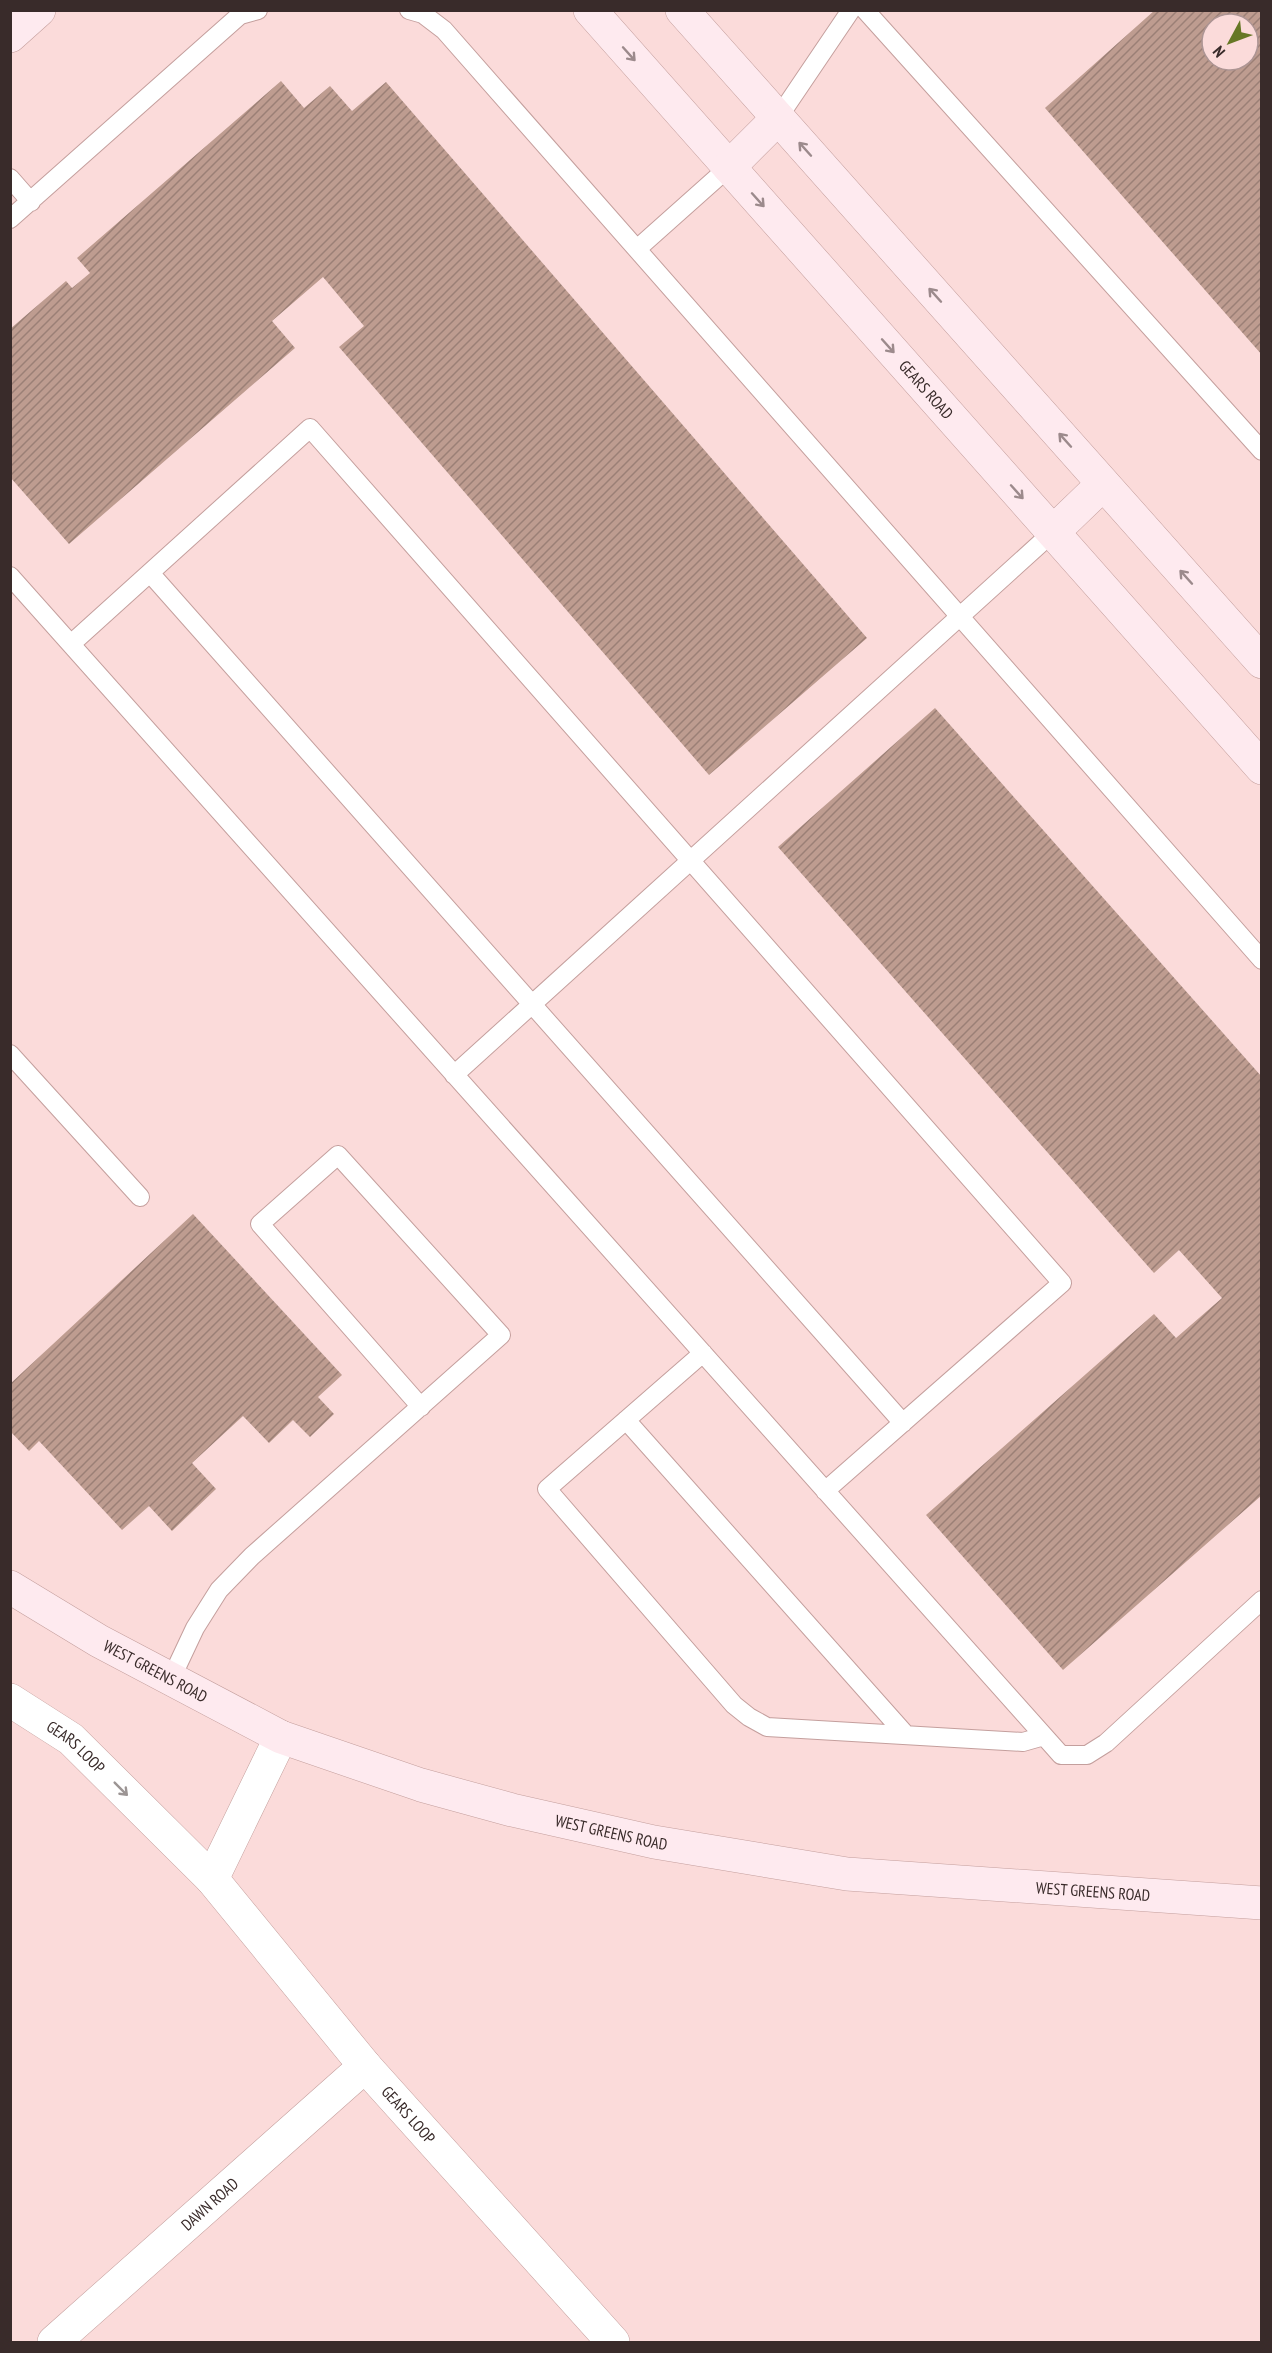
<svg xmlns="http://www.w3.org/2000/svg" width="1272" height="2353" viewBox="0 0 1272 2353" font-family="'PT Sans Narrow',sans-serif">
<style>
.building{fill:url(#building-hatch);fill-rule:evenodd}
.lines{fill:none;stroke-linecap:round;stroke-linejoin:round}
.lane-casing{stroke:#c49f9d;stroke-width:20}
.street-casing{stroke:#c49f9d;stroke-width:34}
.secondary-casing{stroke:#c49f9d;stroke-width:34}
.lane{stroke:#fff;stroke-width:18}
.street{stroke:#fff;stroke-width:33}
.secondary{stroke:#feeaef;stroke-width:33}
.oneway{stroke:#9c8a8c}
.oneway2{stroke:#9c9594}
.labels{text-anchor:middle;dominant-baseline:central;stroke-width:6;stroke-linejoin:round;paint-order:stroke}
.street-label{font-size:16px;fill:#392b2a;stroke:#fbdbda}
</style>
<defs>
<pattern id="building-hatch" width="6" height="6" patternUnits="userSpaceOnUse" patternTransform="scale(1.5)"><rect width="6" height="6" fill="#be9c90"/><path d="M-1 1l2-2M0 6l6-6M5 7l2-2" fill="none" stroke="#9b7f76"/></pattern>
</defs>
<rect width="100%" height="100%" fill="#fbdbda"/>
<!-- building -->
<path class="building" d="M1155,10H1262V355L1045,108ZM1212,24H1248V60H1212Z
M281,81L304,108L330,86L352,111L386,82L867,638L709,775L339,347L364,326L323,277L272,321L295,348L69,544L10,477V329L66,281L72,288L90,273L77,258Z
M935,708L1262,1077V1495L1063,1670L926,1515L1154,1314L1176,1338L1222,1298L1179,1250L1154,1273L778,847Z
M193,1214L342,1375L318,1397L334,1414L310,1437L293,1420L269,1443L243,1416L192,1463L216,1489L172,1531L149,1506L122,1530L39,1441L29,1451L10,1431V1384Z"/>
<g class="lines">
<!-- lane casing -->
<g class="lane-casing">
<path id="lane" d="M409,10L423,14L444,30L1262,960
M865,10L1262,451
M778,118L851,10
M10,178L31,202
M10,219L240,15L258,10
M637,249L729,167
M150,573L903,1423
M10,576L1061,1755H1087L1106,1743L1262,1600
M71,644L310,428L1062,1283L825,1491
M10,1054L140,1197
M454,1075L1053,532
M703,1353L547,1489L734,1705L749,1717L767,1727L1023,1742L1044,1736
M626,1420L906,1735
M171,1679L195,1628L219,1590L252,1556L501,1335L338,1155L260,1224L421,1407"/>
</g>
<!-- street casing -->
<g class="street-casing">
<g id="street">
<path id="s1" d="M10,1700L71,1739L212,1879L365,2066L613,2342"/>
<path d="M212,1879L281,1737"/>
<path id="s2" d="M54,2342L365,2066"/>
</g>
</g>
<!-- secondary casing -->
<g class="secondary-casing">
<g id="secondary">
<path id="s3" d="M590,10L1262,768"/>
<path d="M682,10L1262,662"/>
<path d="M10,36L39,10"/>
<path d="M729,167L778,118"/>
<path d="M1053,532L1103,484"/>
<path id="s4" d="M10,1587L99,1641L281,1737L421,1785L512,1810L654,1842L847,1874L1262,1903"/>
</g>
</g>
<!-- lane -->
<use href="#lane" class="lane"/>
<!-- street -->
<use href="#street" class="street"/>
<!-- secondary -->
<use href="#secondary" class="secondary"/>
</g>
<!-- one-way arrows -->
<defs><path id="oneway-shaft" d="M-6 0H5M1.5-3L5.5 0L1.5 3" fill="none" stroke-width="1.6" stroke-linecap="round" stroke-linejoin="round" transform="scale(1.5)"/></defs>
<g class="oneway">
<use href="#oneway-shaft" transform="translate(629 54) rotate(48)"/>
<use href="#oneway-shaft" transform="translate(805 149) rotate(-132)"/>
<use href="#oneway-shaft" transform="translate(758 200) rotate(48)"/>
<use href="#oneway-shaft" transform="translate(935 295) rotate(-132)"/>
<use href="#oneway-shaft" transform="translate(888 346) rotate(48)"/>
<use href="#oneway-shaft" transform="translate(1065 440) rotate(-132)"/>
<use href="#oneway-shaft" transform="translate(1017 492) rotate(48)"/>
<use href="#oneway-shaft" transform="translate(1186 577) rotate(-132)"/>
</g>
<use class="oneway2" href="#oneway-shaft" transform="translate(121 1789) rotate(45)"/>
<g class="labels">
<!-- street labels -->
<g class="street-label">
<text stroke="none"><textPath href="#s3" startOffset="507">GEARS ROAD</textPath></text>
<text stroke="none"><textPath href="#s4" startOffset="168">WEST GREENS ROAD</textPath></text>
<text stroke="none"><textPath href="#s1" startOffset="81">GEARS LOOP</textPath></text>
<text stroke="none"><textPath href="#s4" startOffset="654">WEST GREENS ROAD</textPath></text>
<text stroke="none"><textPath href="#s4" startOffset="1140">WEST GREENS ROAD</textPath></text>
<text stroke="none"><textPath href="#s1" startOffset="578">GEARS LOOP</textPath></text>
<text stroke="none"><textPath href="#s2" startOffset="208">DAWN ROAD</textPath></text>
</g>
</g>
<!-- border -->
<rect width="1272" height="2353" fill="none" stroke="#392b2a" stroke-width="24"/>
<!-- north arrow -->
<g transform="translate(1230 42) rotate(229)"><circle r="28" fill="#fbdbda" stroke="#ad9594" stroke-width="1.5"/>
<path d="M0-4.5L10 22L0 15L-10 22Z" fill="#667725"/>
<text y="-9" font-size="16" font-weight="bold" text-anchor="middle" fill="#392b2a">N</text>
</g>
</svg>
